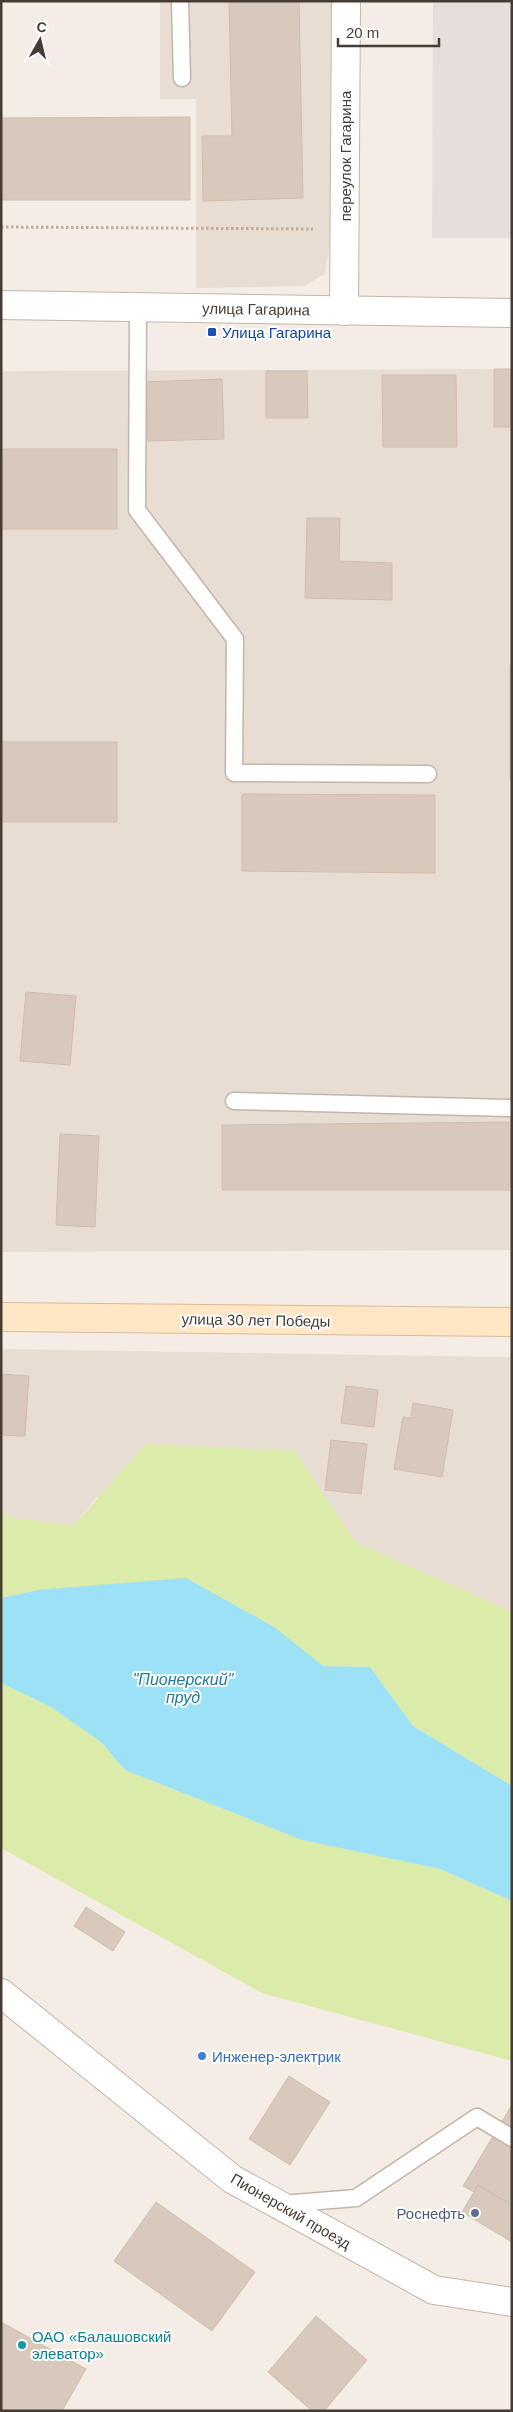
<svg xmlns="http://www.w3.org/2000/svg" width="513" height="2412" viewBox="0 0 513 2412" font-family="Helvetica,sans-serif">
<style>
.residential{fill:#e8ddd2}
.industrial{fill:#e6deda}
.green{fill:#daebaa}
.water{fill:#9ce1f5}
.building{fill:#d9c9bc;stroke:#d1bcac}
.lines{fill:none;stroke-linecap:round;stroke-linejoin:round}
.service-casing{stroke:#c3b5aa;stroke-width:19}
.minor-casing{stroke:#c3b5aa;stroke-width:30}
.tertiary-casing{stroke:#c3b5aa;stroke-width:30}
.secondary-casing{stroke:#dabb93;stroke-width:30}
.path{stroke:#c3ab97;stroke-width:3;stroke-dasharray:2.5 2.5;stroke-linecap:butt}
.service{stroke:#fff;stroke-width:16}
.minor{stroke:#fff;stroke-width:28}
.tertiary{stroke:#fff;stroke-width:28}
.secondary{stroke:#ffe6c4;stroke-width:28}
.transit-dot{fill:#1a4fb4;stroke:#fff;stroke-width:2}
.shop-dot{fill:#3f7fe0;stroke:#fff;stroke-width:2}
.service-dot{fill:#5c6f8a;stroke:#fff;stroke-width:2}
.culture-dot{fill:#0f9aa8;stroke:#fff;stroke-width:2}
.labels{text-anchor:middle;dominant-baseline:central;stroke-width:4;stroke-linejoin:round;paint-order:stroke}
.street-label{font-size:15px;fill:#473c34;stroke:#fff}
.transit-label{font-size:15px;fill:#164399;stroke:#fff;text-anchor:start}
.shop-label{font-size:15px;fill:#366cbe;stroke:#fff;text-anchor:start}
.service-label{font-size:15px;fill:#4e5e75;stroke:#fff;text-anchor:end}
.culture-label{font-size:15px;fill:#0d838f;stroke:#fff;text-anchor:start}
.water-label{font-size:16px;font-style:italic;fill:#227b98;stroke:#fff}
</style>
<rect width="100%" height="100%" fill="#f4ede5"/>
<!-- residential -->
<path class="residential" d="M160,1H331L330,243L325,274L304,286L196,288V99H160Z
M512,369V1250L1,1252V371Z
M1,1349L512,1357V1612L355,1542L294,1451L97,1497L74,1525L12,1518L1,1512Z"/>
<!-- industrial -->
<path class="industrial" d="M433,1H512V238H432Z"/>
<!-- green -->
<path class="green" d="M146,1444L295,1451L355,1542L512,1612V1786L413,1726L370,1667L323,1666L38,1590L1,1598V1512L12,1518L74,1525Z
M1,1683L51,1707L101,1742L125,1770L302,1840L440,1869L512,1901V2061L262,1993L1,1848Z"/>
<!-- water -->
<path class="water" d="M186,1578L274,1627L323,1666L370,1667L413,1726L512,1786V1901L440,1869L302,1840L125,1770L101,1742L51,1707L1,1683V1598L38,1590Z"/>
<!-- building -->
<path class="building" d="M229,1H299L303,198L203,201L202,136H232Z
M190,117V200H1V118Z
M494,369H512V427H494Z
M266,371H307L308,418H266Z
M382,375H456L457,447H383Z
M222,379L224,439L148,441L146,382Z
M1,449H117V529H1Z
M307,518H340L339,561L392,563V600L305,598Z
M510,665H512V779H510Z
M1,742H117V822H1Z
M242,794L435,795V873L242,871Z
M26,992L76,996L70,1065L20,1061Z
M512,1122V1190H222V1125Z
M60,1134L99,1136L95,1227L56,1225Z
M1,1374L29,1376L25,1436L1,1435Z
M346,1386L378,1390L374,1427L341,1423Z
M413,1403L453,1410L442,1477L394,1469L403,1417L411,1418Z
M331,1440L367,1444L361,1494L325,1490Z
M86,1907L125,1932L113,1951L74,1926Z
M289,2076L330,2102L290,2165L249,2139Z
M512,2105V2205L478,2185L474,2192L463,2186Z
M478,2185L512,2205V2242L462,2212Z
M156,2202L255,2272L212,2331L114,2261Z
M316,2316L367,2360L324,2411H312L268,2372Z
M1,2322L86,2369L62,2411H1Z"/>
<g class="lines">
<!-- service casing -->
<g class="service-casing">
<path id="service" d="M180,1L182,78
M138,307L137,510L235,639L234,773L428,774
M234,1101L512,1108
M282,2204L356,2198L477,2117L512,2138"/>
</g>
<!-- minor casing -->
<g class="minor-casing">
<path id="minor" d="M344,311L346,1"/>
</g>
<!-- tertiary casing -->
<g class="tertiary-casing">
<path id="tertiary" d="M1,305L512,313
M1,1993L232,2179L434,2290L512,2302"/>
</g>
<!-- secondary casing -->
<g class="secondary-casing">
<path id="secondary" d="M1,1317L512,1322"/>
</g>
<!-- path -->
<path class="path" d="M1,227L313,229"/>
<!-- service -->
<use href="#service" class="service"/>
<!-- minor -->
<use href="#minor" class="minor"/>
<!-- tertiary -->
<use href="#tertiary" class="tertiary"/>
<!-- secondary -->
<use href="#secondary" class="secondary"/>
</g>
<!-- markers -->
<rect class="transit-dot" x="207" y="327" width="10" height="10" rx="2.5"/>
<circle class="shop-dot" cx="202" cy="2056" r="5"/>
<circle class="service-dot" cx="475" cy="2213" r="5"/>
<circle class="culture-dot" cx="22" cy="2345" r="5"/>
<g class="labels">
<!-- street labels -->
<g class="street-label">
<text transform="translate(345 156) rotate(-90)">переулок Гагарина</text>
<text transform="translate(256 309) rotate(1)">улица Гагарина</text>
<text transform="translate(256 1320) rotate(1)">улица 30 лет Победы</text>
<text transform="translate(291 2211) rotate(30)">Пионерский проезд</text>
</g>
<!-- transit labels -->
<g class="transit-label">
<text x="222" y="332">Улица Гагарина</text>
</g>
<!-- shop labels -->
<g class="shop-label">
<text x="212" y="2056">Инженер-электрик</text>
</g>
<!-- service labels -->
<g class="service-label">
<text x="465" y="2213">Роснефть</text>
</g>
<!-- culture labels -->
<g class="culture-label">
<text x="32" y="2336">ОАО «Балашовский<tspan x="32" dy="17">элеватор»</tspan></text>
</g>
<!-- water labels -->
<g class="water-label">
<text x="183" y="1679">"Пионерский"<tspan x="183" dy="18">пруд</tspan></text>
</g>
</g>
<!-- border -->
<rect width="513" height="2412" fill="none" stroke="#473c34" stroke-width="5"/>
<!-- north arrow -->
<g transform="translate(40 40) rotate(8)" stroke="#ffffff" stroke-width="4" paint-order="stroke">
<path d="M0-4L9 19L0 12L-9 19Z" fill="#473c34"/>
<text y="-8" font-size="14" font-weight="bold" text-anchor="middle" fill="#473c34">С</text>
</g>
<!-- scale -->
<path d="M338 38v8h101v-8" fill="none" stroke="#473c34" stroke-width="2.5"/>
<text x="346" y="38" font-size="15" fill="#473c34" stroke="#ffffff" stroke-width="4" paint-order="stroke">20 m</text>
</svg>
